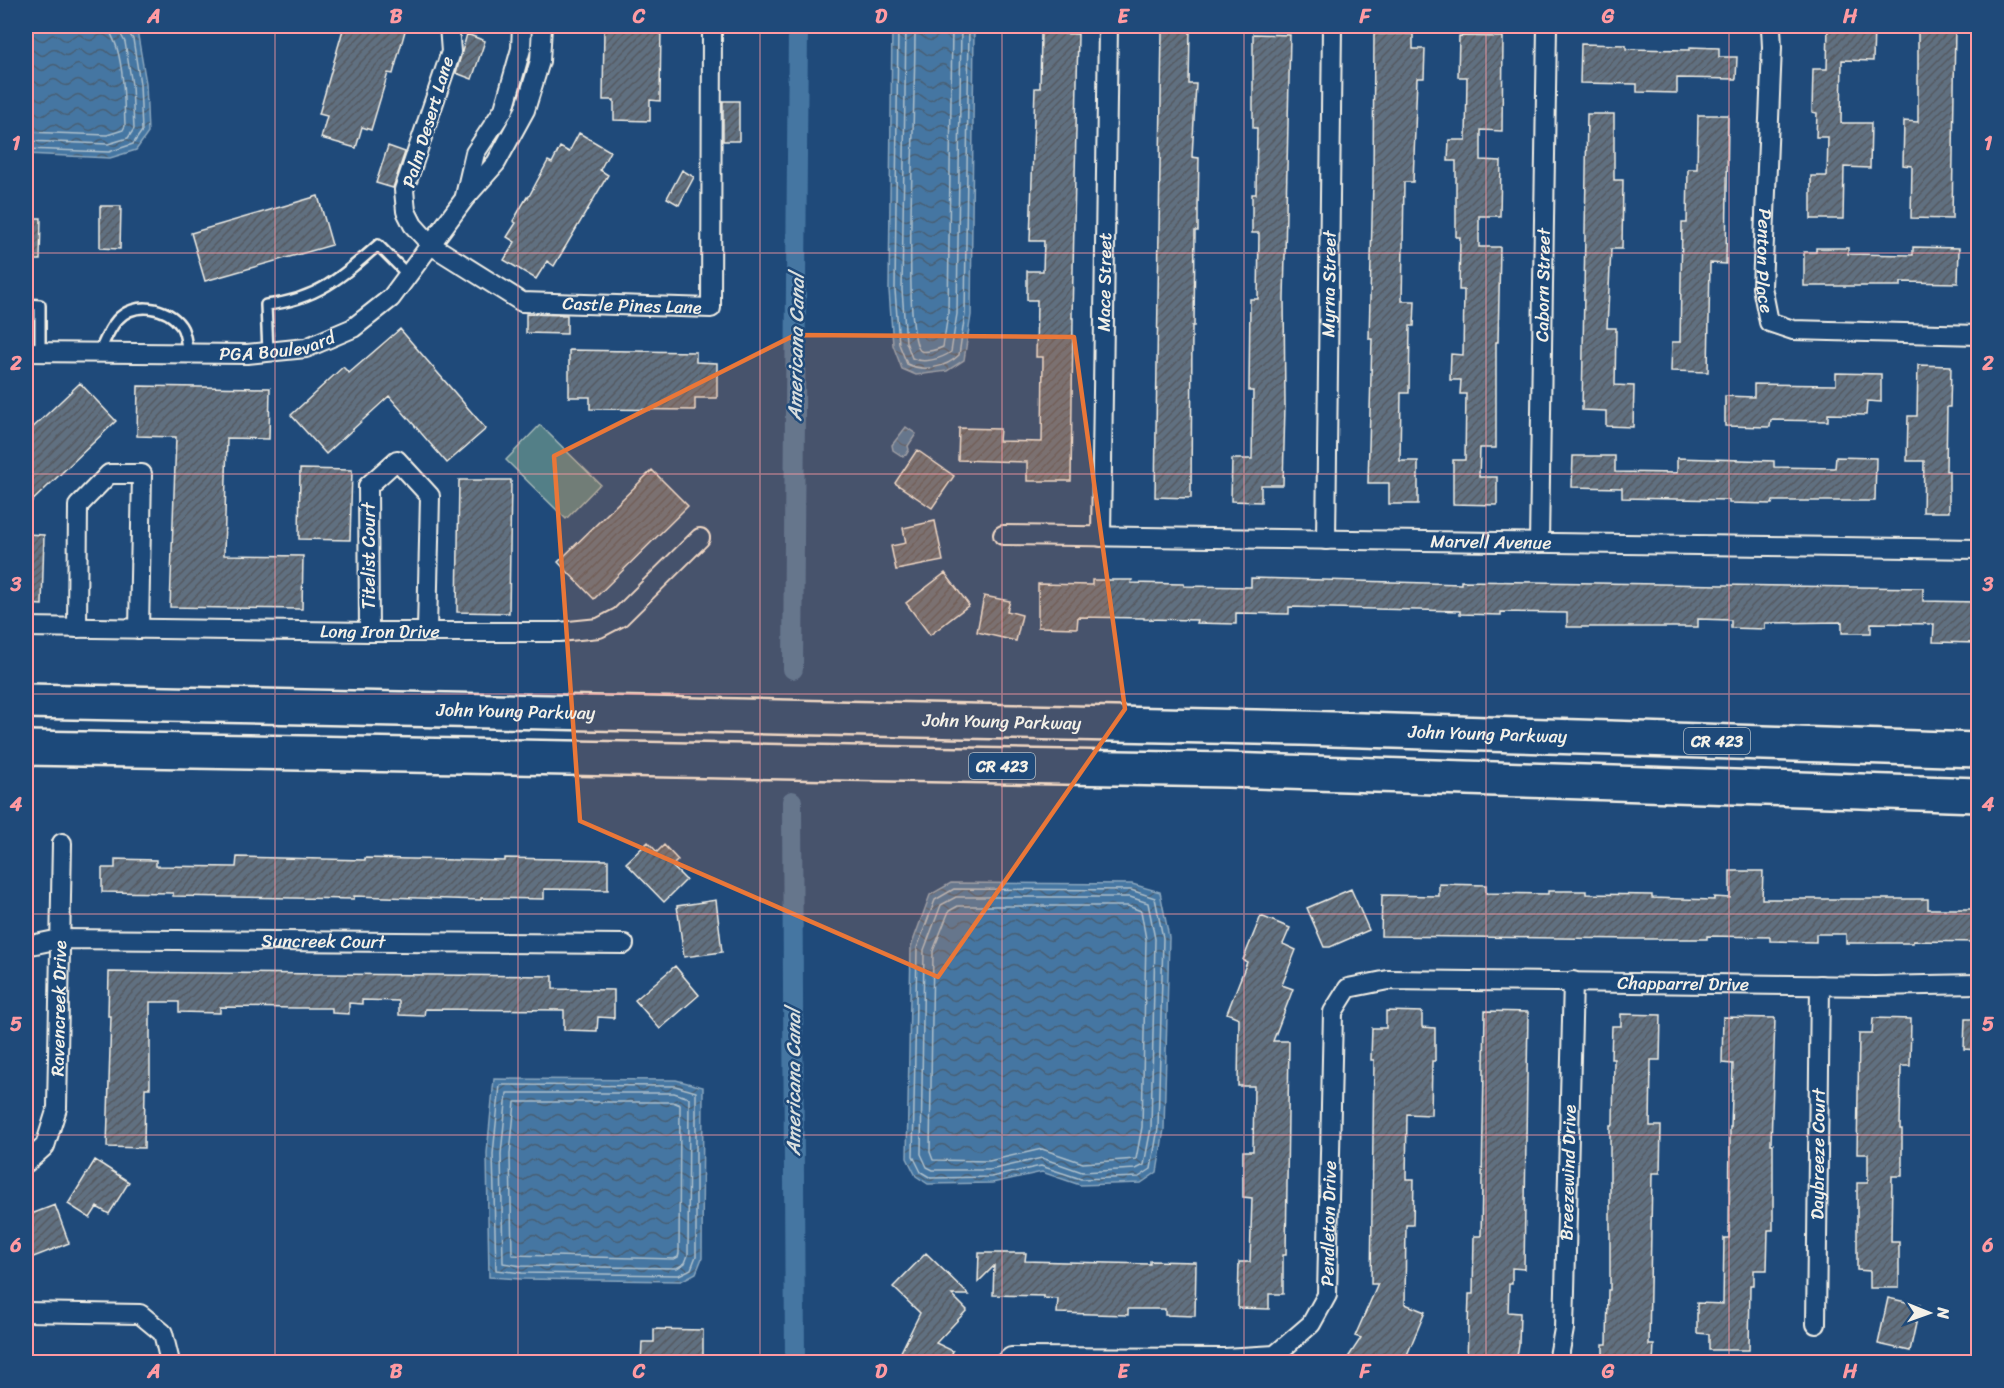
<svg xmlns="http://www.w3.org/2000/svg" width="2004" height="1388" viewBox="0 0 2004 1388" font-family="Sriracha,sans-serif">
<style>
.pitch{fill:#537f87;stroke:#a4b8b8;stroke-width:1.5}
.water{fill:url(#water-waves);stroke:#8ba7be;stroke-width:1.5}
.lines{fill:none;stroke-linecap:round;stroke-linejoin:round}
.shore{stroke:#aec0cc;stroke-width:1.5}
.canal{stroke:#4576a2;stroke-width:20}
.building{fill:url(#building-hatch);stroke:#f4f1e8;stroke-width:1.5}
.lane-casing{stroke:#f4f1e8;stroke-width:14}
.street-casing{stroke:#f4f1e8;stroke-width:22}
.highway-casing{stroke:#f4f1e8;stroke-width:38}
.lane{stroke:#1f4a7a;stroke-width:9}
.street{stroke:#1f4a7a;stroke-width:18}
.highway{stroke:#1f4a7a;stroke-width:33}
.marked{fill:#ea7738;fill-opacity:0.2;stroke:#ea7738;stroke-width:4.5;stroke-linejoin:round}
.grid{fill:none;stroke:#ff9aa2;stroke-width:1.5;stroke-opacity:0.55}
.labels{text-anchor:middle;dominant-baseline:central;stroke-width:5;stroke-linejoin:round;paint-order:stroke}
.shield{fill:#1f4a7a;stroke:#b4bfc7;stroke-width:1.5}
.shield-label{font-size:16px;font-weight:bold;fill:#f4f1e8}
.street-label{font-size:18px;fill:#f4f1e8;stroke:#1f4a7a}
.water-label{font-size:20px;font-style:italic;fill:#dadfde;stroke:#1f4a7a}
.neatline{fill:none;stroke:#ff9aa2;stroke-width:2}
.grid-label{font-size:20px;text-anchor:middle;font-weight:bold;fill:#ff9aa2}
</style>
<defs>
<pattern id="water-waves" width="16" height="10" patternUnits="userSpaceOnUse" patternTransform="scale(1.5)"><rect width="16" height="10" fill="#4576a2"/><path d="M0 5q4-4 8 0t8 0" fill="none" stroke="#475f74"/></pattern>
<pattern id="building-hatch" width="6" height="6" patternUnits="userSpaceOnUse" patternTransform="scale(1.5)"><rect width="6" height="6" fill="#616f80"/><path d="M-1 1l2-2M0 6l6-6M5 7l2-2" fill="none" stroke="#545a60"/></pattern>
</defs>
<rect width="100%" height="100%" fill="#1f4a7a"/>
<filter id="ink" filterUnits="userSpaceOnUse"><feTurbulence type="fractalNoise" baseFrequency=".0167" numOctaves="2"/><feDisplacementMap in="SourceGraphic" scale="12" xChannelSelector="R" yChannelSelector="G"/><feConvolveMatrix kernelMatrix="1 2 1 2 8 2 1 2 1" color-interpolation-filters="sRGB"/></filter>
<g filter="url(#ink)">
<!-- pitch -->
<path class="pitch" d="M540,425L600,484L566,519L506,460Z"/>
<!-- water -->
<path class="water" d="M26,26H130L138,36L146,83L148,133L136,150L110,158L26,154Z
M892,26H974L971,315L964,360L947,371L916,375L902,369L893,345L889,290Z
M906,427L916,434L908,446L909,450L906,455L902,456L893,450L892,445Z
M951,883L1132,884L1160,892L1169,937L1164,1129L1157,1172L1141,1183L1080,1185L1042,1172L992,1183L928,1184L916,1176L907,1158L911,947L930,895Z
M494,1079L676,1080L703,1087L702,1258L696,1273L681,1281L521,1279L489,1277L487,1153Z"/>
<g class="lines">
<!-- shore -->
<path class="shore" d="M898,26L895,290L899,344L907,364C923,372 946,368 959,355L965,314L969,26
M906,26L902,290L906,342L912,358C923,364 941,359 951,352L957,314L961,26
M915,26C915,113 909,201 911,288C911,298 913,348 921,351C926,353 939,349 943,347L948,314L952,26
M26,132L107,135L123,130L125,126C124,100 124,73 117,48C115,40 110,35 109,26
M26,141L108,144L128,138L134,129L132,85L125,42L120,33L118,26
M26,149L109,152L133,144L142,131L140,84L133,39L127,31L126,26
M954,889L1131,890L1155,898L1163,938L1158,1128L1151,1169L1139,1177L1081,1179L1041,1166L991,1177L931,1178L921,1172L913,1156L917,948L935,900Z
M956,897H1130L1148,903L1155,939L1151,1128L1144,1165L1136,1169L1082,1172L1042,1158L990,1170H933L927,1167L921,1154L924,950L941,905Z
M958,906H1128L1141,911L1146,939L1142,1127L1136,1159L1083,1163L1042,1149L989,1161L933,1160L930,1152L933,951L949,911Z
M500,1085L675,1086L696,1092V1256L691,1269L679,1275L522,1273L496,1270L493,1154Z
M507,1093H674L689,1098L688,1255L685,1263L677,1268L522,1266L503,1263L501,1154Z
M515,1102H673L680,1105L679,1253L678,1257L674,1259L512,1255L510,1154Z"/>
<!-- canal -->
<path class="canal" d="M793,669L798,26
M792,801L795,1362"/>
</g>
<!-- building -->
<path class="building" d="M344,26H396V28L405,31L393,74L388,73L371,130L362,127L356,148L321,138L327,116L319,114Z
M604,26H661L660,101L650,100V121L614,120V100H603Z
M1828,26H1874L1873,61L1842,60L1841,123H1871L1870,168L1844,167L1843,219H1811V176H1827L1828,137H1816L1817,113L1812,112L1813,69H1827Z
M1918,26H1955L1952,219L1911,218L1912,166L1903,165L1904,121L1918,122Z
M1162,31H1190L1189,84H1196L1192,157L1199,158L1198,206V231H1195L1194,326H1192L1191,498L1155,497Z
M1041,33L1078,34L1072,318H1073L1071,481H1027V462L958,460L959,428L1000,429L999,441L1042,442L1043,357H1036L1037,300H1027V271H1043L1044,241H1030L1035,88H1040Z
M467,34L485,41L472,79L456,73Z
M1253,34L1290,35L1284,299L1285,405L1283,485H1261V502L1231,501L1232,459H1252L1253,391H1249L1250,299H1258L1259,233H1252V194H1256L1257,128H1253Z
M1374,34H1413V49H1425L1424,78H1417L1413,182H1404L1403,247L1402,301H1415L1414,326H1410L1409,393H1401L1400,461H1418V504H1389V483H1368L1372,339H1369L1373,181Z
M1459,36L1503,37L1502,131L1481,130V160L1501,161L1500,216H1479V247H1500L1498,342H1496V448H1480L1479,477H1497V505L1453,504V460H1465L1466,394H1460L1461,380H1450L1451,354L1463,355L1464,290H1459L1460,237H1456V161H1448L1449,140H1466L1467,77H1458Z
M1581,44L1626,45V49L1690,50V47L1719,48V57H1737L1736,79L1677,78V93L1637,92V84L1580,83Z
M723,101H739V141H723Z
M1587,114H1614V180H1623L1622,249H1611L1607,328H1616L1615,385L1634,386L1633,427L1606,426V411L1582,410Z
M1698,115H1728L1726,264L1710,263L1708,372L1671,371L1672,342H1680L1682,223H1687L1688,169H1697Z
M579,133L610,151L600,170L608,175L554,266L547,261L536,279L504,260L515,242L507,237L516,223L513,221L527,197L528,198L548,161L552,163L560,147L569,152Z
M388,146L405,152L393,188L376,183Z
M682,170L694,177L679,205L667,198Z
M318,196L332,245L205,281L191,233Z
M100,206H121L120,249L100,248Z
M26,218H41L40,260H26Z
M1913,247L1959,248L1958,283L1901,282V286H1804V252H1816V248H1848V254L1913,255Z
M526,314L567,315V334L526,333Z
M400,329L486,429L447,463L389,396L326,454L291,415L343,367L349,373Z
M569,350L696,352V362L717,363V398H695V410L590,409V397H569Z
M1918,365L1951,366L1950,407H1947L1946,471H1949V512H1923L1924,461H1907L1908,416H1917Z
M1836,373L1881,374V402L1867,401L1866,415L1828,414V421L1771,420L1770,427L1725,426V396L1754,397V384L1836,385Z
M80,383L116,421L26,507V434Z
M138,386L270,388L269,439L227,438L224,555L303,556L302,609L170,607L176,437L137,436Z
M917,450L954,476L932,508L895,483Z
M1573,456H1615V472L1677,473V458L1774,461V467L1835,468L1836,457L1876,458L1875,501H1773L1772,504L1729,503V500L1622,498V488L1572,487Z
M300,469L352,470L350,540L299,539Z
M652,470L688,506L594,599L558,562Z
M459,480H511L509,613L457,612Z
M935,521L943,561L896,570L891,546L906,543L903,528Z
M26,534L44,535L42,605L26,604Z
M945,573L969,605L930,635L906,603Z
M1251,578L1461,584V581L1923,588V601L1978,602L1977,643L1933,642L1934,624L1871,623V633H1842V622L1765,623V629L1731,628V620L1698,619V627H1567V613L1501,612V615L1460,614V611L1289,607V614L1236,613V624L1196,623L1197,620L1144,619V618L1078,617L1077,628L1038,627V584L1092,585V580H1132L1131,583L1184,584V586L1251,587Z
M984,596L1010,601L1007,611L1022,615L1016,641L977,632Z
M648,842L657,852L664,845L678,860L672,866L686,880L664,902L626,863Z
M237,857L365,860V858L505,861V858L608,860V890L544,889V899L481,898V900L354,896V899L173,896V893L102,892V868H115V859L156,860V866L236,867Z
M1730,871H1763L1762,899H1928V909H1978V942L1913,941V943H1846V934H1816V942L1770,941V937L1707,936V939H1637L1381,936L1382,895L1439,896V884L1486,885V893L1548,894V891H1586V894L1652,895V898L1714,900V897L1730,898Z
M1351,889L1369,930L1330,947H1324L1307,908Z
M716,900L722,952L684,957L677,906Z
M1261,916L1290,928L1283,944L1296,950L1282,985L1293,989L1273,1041H1289L1286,1255H1283V1294H1269V1309L1238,1308L1239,1262H1250L1252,1198L1243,1197V1151H1253L1254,1086H1238L1239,1018L1227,1013L1247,962L1243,960Z
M675,966L699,995L660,1029L635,1000Z
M109,972L553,976V989L614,990V1018L598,1017L597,1031L564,1030V1010L425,1009L424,1016L399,1015V1001L362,1000V1004L349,1003V1014L332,1013V1008H296L220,1007V1013L179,1012V1002H150V1088H145L144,1148L107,1147L111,1016H108Z
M1386,1011L1422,1012V1027L1435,1028V1061H1432L1431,1115L1407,1114L1406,1179H1414L1413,1225H1406L1405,1304L1425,1312L1404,1362H1345L1361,1338L1355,1336L1378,1284H1371L1374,1060H1371L1372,1028H1386Z
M1485,1011L1528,1012L1524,1269L1512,1268V1284H1509L1508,1312L1520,1313L1519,1344L1516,1362H1467L1469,1294H1473L1474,1236H1481Z
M1621,1014L1661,1015L1660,1060H1651L1650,1126H1661L1660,1173H1652L1649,1345H1654L1653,1362H1603V1344H1607L1608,1290H1610V1125H1613L1614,1059H1611L1612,1026H1621Z
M1723,1017L1775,1018L1771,1144H1773V1230H1768L1767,1270H1754V1285H1750L1749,1350H1709V1334L1697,1333V1303L1723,1304L1724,1238H1729L1730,1127H1731L1733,1064L1722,1063Z
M1873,1018L1911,1019L1910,1066H1901L1900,1129H1902V1176H1892L1891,1242H1899V1288H1870V1271L1857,1270V1183H1868V1154H1857L1859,1034H1872Z
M1965,1019H1978V1050L1964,1049Z
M95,1160L129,1182L109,1214L97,1207L90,1218L68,1204Z
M55,1205L69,1243L26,1260V1216Z
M926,1253L969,1295H952L967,1310L936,1343L953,1351L948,1362H896L920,1313L893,1287Z
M979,1253H1026L1025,1261L1150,1264V1261L1196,1262L1195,1316L1165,1315V1309H1128V1315L1057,1313L1058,1299L1044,1298V1296L993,1295L994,1266L978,1282Z
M1888,1298L1920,1305L1910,1351L1878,1344Z
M654,1329L703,1330V1362H641L642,1342H654Z"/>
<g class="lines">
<!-- lane casing -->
<g class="lane-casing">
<path id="lane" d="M26,304L40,305V352
M268,352L266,305C316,300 342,277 378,245L408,275
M99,353C104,342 109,329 117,320C134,301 167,306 181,326C186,333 186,345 188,353"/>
</g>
<!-- street casing -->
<g class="street-casing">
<g id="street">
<path id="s1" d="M449,26L451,52L404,190L406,211L413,225L431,245L522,302L711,308L712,26"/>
<path id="s2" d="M1769,26L1771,28L1772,47L1762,287L1769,322L1793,330L1978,335"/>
<path d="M465,196L475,153L504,109L521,49L522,26"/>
<path id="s3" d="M26,352L247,354L306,348L353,328L391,298L465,198L496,163L525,110L540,61L542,26"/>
<path id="s4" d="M1003,535L1978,549"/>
<path id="s5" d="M1101,537L1108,26"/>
<path id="s6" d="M1326,540L1332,26"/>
<path id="s7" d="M1539,543L1547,26"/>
<path id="s8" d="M26,627L369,632H559L599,628L620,617L700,538"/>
<path d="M77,628L78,506L109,474H142L139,629"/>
<path d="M369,632L368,486L397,460L430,496L427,631"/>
<path id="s9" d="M26,946L60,939L624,944"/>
<path id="s10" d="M26,1163L45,1146L57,1108L62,843"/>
<path d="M26,1312L140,1314L163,1333L170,1362"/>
<path id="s11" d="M1816,1324L1820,985"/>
<path id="s12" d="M1005,1362L1011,1357L1224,1358L1275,1355L1311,1324L1327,1295L1333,1012L1348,988L1388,980L1875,986L1978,984"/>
<path id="s13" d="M1558,1362L1564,1329L1573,981"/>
</g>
</g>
<!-- highway casing -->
<g class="highway-casing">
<g id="highway">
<path id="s14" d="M26,701L1301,728L1978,750"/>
<path d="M26,748L1227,770L1978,795"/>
</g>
</g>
<!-- lane -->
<use href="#lane" class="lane"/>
<!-- street -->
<use href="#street" class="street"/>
<!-- highway -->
<use href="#highway" class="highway"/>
</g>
</g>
<!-- marked area -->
<path class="marked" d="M795,335L1074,337L1125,709L938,977L580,821L554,456Z"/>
<!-- grid -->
<path class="grid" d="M275,26V1362M518,26V1362M760,26V1362M1002,26V1362M1244,26V1362M1486,26V1362M1729,26V1362M26,253H1978M26,474H1978M26,694H1978M26,914H1978M26,1135H1978"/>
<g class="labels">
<!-- shield labels -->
<g class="shield">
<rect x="1684" y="728" width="66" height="26" rx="4.5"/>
<rect x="969" y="753" width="66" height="26" rx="4.5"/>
</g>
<g class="shield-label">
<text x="1717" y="741">CR 423</text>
<text x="1002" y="766">CR 423</text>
</g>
<!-- street labels -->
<g class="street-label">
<text transform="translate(428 122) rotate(-73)">Palm Desert Lane</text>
<text stroke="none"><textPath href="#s2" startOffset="236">Penton Place</textPath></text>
<text stroke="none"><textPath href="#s5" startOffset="255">Mace Street</textPath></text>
<text stroke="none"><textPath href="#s6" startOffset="256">Myrna Street</textPath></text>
<text stroke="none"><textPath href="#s7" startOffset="258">Caborn Street</textPath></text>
<text stroke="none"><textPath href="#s1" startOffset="453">Castle Pines Lane</textPath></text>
<text stroke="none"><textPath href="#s3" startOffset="252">PGA Boulevard</textPath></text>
<text stroke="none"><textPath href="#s4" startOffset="488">Marvell Avenue</textPath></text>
<text transform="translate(369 556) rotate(-90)">Titelist Court</text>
<text stroke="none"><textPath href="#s8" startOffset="354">Long Iron Drive</textPath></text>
<text stroke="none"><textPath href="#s14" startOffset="490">John Young Parkway</textPath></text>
<text stroke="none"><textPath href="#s14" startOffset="976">John Young Parkway</textPath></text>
<text stroke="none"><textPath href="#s14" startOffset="1462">John Young Parkway</textPath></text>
<text stroke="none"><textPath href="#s9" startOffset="298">Suncreek Court</textPath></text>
<text stroke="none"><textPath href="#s12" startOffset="1000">Chapparrel Drive</textPath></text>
<text stroke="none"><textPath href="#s10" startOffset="165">Ravencreek Drive</textPath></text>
<text stroke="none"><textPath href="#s11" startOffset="170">Daybreeze Court</textPath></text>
<text stroke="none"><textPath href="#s13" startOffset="190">Breezewind Drive</textPath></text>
<text stroke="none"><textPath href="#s12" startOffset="424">Pendleton Drive</textPath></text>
</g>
<!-- water labels -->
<g class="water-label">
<text transform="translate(796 347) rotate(-89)">Americana Canal</text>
<text transform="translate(793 1082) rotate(-90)">Americana Canal</text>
</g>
</g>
<!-- margin -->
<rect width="2004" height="1388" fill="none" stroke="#1f4a7a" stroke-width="66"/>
<!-- north arrow -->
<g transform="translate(1929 1313) rotate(91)" stroke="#1f4a7a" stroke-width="4.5" paint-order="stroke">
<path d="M0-4.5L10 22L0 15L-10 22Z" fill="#f4f1e8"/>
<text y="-9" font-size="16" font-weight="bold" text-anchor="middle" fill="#f4f1e8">N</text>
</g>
<rect x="33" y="33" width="1938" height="1322" class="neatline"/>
<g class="grid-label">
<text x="154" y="23">A</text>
<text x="396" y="23">B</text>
<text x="639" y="23">C</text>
<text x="881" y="23">D</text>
<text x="1123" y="23">E</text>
<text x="1365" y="23">F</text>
<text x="1608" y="23">G</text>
<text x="1850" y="23">H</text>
<text x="16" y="150">1</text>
<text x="1988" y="150">1</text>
<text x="16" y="370">2</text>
<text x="1988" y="370">2</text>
<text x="16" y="591">3</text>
<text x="1988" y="591">3</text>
<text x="16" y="811">4</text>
<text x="1988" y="811">4</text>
<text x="16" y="1031">5</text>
<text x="1988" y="1031">5</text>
<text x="16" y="1252">6</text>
<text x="1988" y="1252">6</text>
<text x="154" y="1378">A</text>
<text x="396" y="1378">B</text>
<text x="639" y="1378">C</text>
<text x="881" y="1378">D</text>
<text x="1123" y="1378">E</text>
<text x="1365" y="1378">F</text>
<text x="1608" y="1378">G</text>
<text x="1850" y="1378">H</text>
</g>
</svg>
